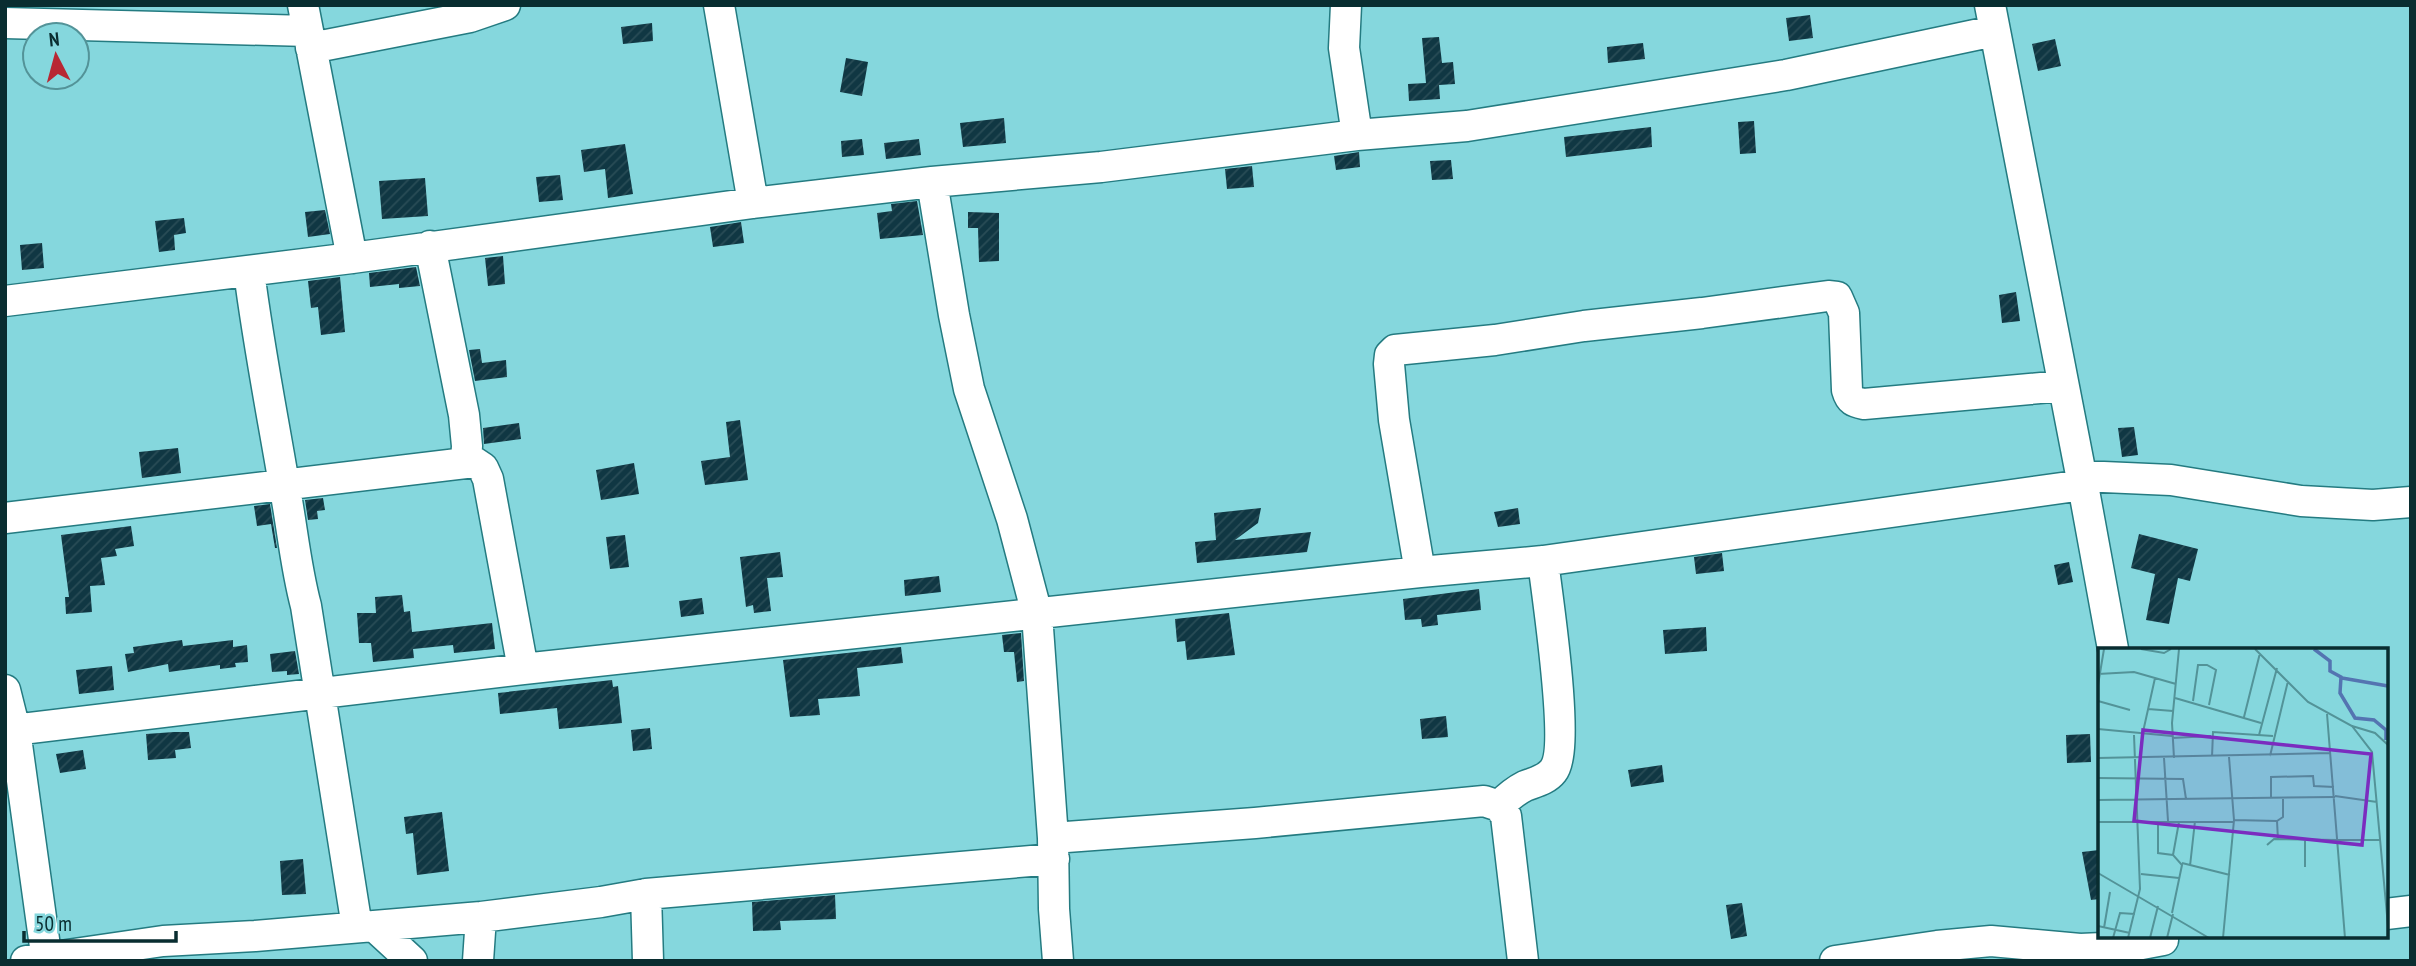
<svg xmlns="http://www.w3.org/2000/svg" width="2416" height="966" viewBox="0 0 2416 966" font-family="'PT Sans Narrow',sans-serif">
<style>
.building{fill:url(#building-hatch)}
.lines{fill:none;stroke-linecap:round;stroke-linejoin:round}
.minor-casing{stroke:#247b81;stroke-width:33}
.minor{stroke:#fff;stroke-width:30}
.inset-river{fill:none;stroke:#5474b1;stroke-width:3.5}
.inset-road{fill:none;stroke:#539398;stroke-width:2}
.view{fill:#7b2cbf;fill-opacity:0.15;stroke:#7b2cbf;stroke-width:3.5}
.inset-edge{fill:none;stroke:#092d30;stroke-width:3.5}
</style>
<defs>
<pattern id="building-hatch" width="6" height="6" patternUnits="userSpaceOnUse" patternTransform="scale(1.75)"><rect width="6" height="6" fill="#103743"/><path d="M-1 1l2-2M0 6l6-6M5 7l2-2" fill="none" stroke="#294c56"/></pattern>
</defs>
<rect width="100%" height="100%" fill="#85d7dd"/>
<!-- building -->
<path class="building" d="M1810,15L1813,38L1789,41L1786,18Z
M652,23L653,41L623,44L621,27Z
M1439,37L1442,63L1453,62L1455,84L1439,85L1440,99L1409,101L1408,84L1426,83L1422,38Z
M2055,39L2061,66L2038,71L2032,44Z
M1643,43L1645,59L1608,63L1607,47Z
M846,58L868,62L862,96L840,92Z
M1004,118L1006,143L963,147L960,123Z
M1754,121L1756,153L1740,154L1738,122Z
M1651,127L1652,147L1566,157L1564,137Z
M862,139L864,155L842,157L841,141Z
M919,139L921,155L886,159L884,143Z
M625,144L633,194L608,198L605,169L584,172L581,150Z
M1359,152L1360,167L1336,170L1334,156Z
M1451,160L1453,179L1432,180L1430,161Z
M1252,166L1254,187L1227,189L1225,169Z
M560,175L563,200L539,202L536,177Z
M425,178L428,216L382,219L379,181Z
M917,201L923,235L880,239L877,213L892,211L891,204Z
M325,210L330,234L308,237L305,212Z
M968,212L999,213V261L979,262L978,228H968Z
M184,218L186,233L174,235L175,250L159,252L155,221Z
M741,222L744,243L713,247L710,227Z
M42,243L44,268L22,270L20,245Z
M503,256L505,284L488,286L485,258Z
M416,267L420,286L399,288V284L370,287L369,273Z
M340,277L345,332L321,335L318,307L311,308L308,281Z
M2016,292L2020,321L2002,323L1999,295Z
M480,349L482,363L506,360L507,377L475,381L469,350Z
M740,420L748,480L705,485L701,461L730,457L726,422Z
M519,423L521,439L484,444L483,428Z
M2134,427L2138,455L2122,457L2118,428Z
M178,448L181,473L142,478L139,452Z
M634,463L639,494L601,500L596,470Z
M323,498L325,510L317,511L318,519L308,520L305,500Z
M270,504L277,548H275L271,524L257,526L254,506Z
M1261,508L1258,523L1235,540L1311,532L1307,552L1197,563L1195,542L1216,540L1214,513Z
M1518,508L1520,524L1498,527L1494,512Z
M131,526L134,546L115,549L117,556L101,558L105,585L90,586L92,612L66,614L65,597H69L61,535Z
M2139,534L2198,549L2190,581L2178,578L2169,624L2146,620L2155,574L2131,568Z
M625,535L629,567L610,569L606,537Z
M780,552L783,577L767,578L771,611L754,613L753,605L746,607L740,557Z
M1722,553L1724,571L1696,574L1694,557Z
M2069,562L2073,582L2058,585L2054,565Z
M939,576L941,592L905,596L904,580Z
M1479,589L1481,610L1437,615L1438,625L1422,627L1421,619L1405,620L1403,599Z
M402,595L404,612L410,611L412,632L492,623L495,649L454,653L453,645L413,649L414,658L373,662L371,643H359L357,613H376L375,597Z
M702,598L704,614L681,617L679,601Z
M1229,613L1235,655L1187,660L1185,641L1177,642L1175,619Z
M1706,627L1707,651L1665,654L1663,630Z
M1021,633L1024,681L1017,682L1014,652H1004L1002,635Z
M182,640L183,646L233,640V647L247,645L248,662L235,663L236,667L220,669V665L169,672L168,664L128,672L125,654L134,653L133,647Z
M901,647L903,663L857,668L860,696L818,699L820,715L790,717L783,660Z
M295,651L299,674L287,675V671L272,672L270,654Z
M112,666L114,690L79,694L76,670Z
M612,680L613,687L618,686L622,723L559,729L557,708L500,714L498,693Z
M1446,716L1448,737L1422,739L1420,719Z
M650,728L652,749L633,751L631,730Z
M174,732H189L191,748L175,750L176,758L148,760L146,734Z
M2090,734L2091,762L2067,763L2066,735Z
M83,750L86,769L60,773L56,754Z
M1662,765L1664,782L1631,787L1628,770Z
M442,812L449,871L417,875L413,833L406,834L404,817Z
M2099,850V899L2091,900L2082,852Z
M303,859L306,894L282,895L280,861Z
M835,895L836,919L780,921L781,930L753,931L752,902Z
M1742,903L1747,936L1731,939L1726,905Z"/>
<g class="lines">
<!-- minor casing -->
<g class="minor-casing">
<path id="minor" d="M303,5L352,258
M719,5L753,203
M1346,5L1344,48L1357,135
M1990,5L2083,485L2113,649
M5,23L308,31
M311,48L470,17L505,5
M932,182L954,315L969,389L1012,519L1037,614L1053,838L1054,909L1058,961
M430,246L464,415L467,446L466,461
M249,271C258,343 272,413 284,484C292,524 295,565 306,606L357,927
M5,301L352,258L753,203L932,182L1101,167L1357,135L1467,126L1786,75L1994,31
M2081,476L2171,480L2301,501L2373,505L2411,502
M5,518L474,462L483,468L488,479L523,669
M1420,572L1394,420L1389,364L1390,355L1395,350L1495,340L1584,326L1702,313L1828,296L1837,297L1844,313L1847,390C1850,401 1854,402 1864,404L2063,386
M5,690L15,730L47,961
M5,731L523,669L1420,572L1543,561L2083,485
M1499,806C1507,798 1515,791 1525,786C1535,782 1546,780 1553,771C1571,749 1547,595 1543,561
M1053,838L1255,823L1484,801L1499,806L1506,816L1523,961
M646,894L648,961
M2386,914L2411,911
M374,926L412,961
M26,961L163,941L255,936L481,917L601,902L646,894L1054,859
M478,961L481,917
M1835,961L1937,946L1991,941L2080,949L2126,947L2163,940"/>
</g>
<!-- minor -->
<use href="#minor" class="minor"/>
</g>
<!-- overview -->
<g transform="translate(2098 648)">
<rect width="290" height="290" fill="#85d7dd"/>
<path class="inset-river" d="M216,1L232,13V23L243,29L242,45L257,70L276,72L288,82V92M244,30L290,38"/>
<path class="inset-road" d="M43,1L66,5L73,1M157,1L210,54L254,78L274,104L290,278M0,26L36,24L78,36M0,37L6,1M77,50L163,75M0,53L32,62M95,53L100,17H109L118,22L111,57M50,61L75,63M229,66L247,290M146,69L162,5M254,78L277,85L290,97M0,81L74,88M45,84L57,30M161,87L179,20M74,90L113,88M172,108L190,33M114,109L115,84L175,88M0,110L233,105M66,110L70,173M76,110L74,75L81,1M0,130L85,131L88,151M237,148L279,154M173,150V129L215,128L216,138L236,139M0,152L237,149M136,172L179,173L180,192M60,173V205L75,207M179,173L185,169V151M0,174H136M207,191V219M240,192H282M169,197L176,191L240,192M84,215L132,227M92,218L97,173M0,225L111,290M43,226L81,230M74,265L84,217L75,207L81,174M0,278L32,285M6,280L12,244M15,290L22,265L37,266M30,290L42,241L36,87M52,290L60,258M69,290L75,266M125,290L136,172L131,109"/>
<path class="view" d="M45,82L273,106L264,197L36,173Z"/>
<rect width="290" height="290" class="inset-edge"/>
</g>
<!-- border -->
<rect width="2416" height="966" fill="none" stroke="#092d30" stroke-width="14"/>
<!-- north arrow -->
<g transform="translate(56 56) rotate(354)"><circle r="33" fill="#85d7dd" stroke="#539398" stroke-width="2"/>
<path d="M0-5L12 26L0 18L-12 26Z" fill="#b82733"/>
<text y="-10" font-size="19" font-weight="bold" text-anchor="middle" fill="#092d30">N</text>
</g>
<!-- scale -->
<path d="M24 931v10h152v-10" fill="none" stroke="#092d30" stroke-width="3.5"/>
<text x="35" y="931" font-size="21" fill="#092d30" stroke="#85d7dd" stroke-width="5" paint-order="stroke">50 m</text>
</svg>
